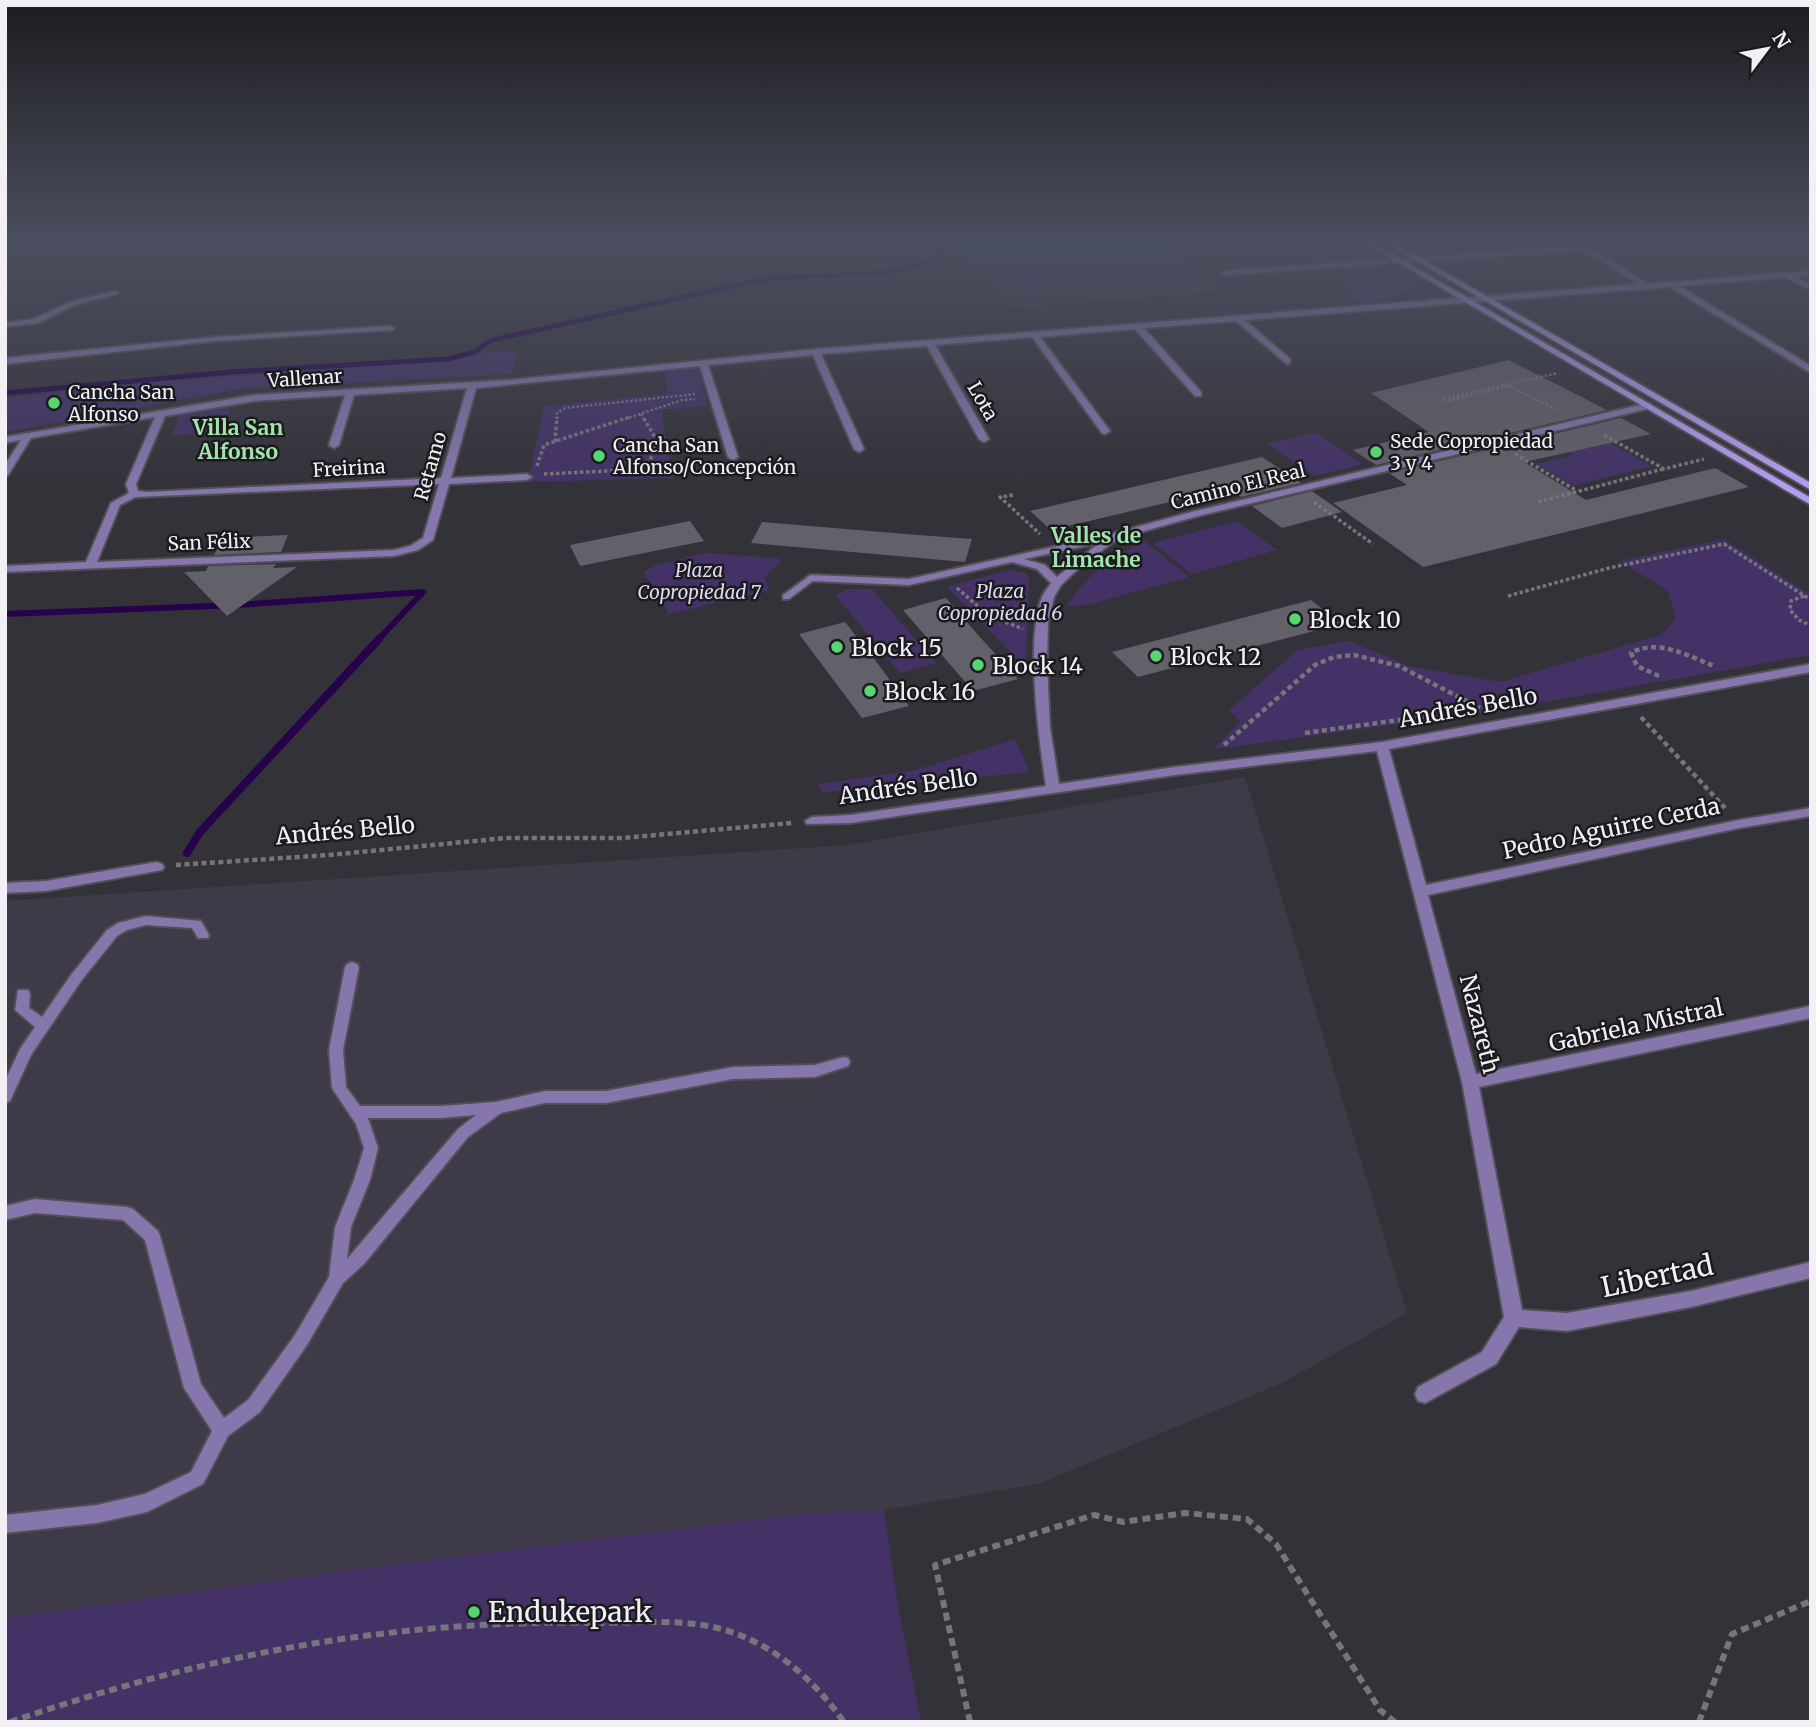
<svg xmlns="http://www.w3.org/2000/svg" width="1816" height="1727" viewBox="0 0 1816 1727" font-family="Merriweather,serif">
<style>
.built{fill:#3e3a47}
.green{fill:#443266}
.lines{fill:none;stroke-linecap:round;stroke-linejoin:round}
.stream-far2{stroke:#25024a;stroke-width:5}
.stream-far1{stroke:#25024a;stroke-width:6}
.stream{stroke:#25024a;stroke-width:8}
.building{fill:#626069}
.lane-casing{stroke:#525057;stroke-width:4}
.street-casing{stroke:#525057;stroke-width:4}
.secondary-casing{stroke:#525057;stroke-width:4}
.path-far3{stroke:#77757b;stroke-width:2.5;stroke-dasharray:2.5 2;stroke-linecap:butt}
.path-far2{stroke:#77757b;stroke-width:3.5;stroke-dasharray:3.5 2.5;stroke-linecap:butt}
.path-far1{stroke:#77757b;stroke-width:4.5;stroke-dasharray:5 3.5;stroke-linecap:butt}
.path{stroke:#77757b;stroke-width:6;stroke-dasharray:8 5;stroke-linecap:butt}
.lane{fill:#8676ab;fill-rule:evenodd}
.street{fill:#8676ab;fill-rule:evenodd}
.secondary{fill:#b59bef;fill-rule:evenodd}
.poi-dot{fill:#56d671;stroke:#1b1a1e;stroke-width:2.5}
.labels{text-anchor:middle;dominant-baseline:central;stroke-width:5;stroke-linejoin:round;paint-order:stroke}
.far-street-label{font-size:19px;fill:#f2f0f5;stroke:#1b1a1e}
.far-poi-label{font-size:19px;fill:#f2f0f5;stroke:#1b1a1e;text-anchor:start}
.far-park-label{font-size:19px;font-style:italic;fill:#dfdaef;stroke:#1b1a1e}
.far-neighbourhood-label{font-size:21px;font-weight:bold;fill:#a4e4ac;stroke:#1b1a1e}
.poi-label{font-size:23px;fill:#f2f0f5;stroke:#1b1a1e;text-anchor:start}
.street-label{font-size:23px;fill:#f2f0f5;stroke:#1b1a1e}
.near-street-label{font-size:28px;fill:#f2f0f5;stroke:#1b1a1e}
.near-poi-label{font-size:28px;fill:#f2f0f5;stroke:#1b1a1e;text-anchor:start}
</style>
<rect width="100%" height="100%" fill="#343239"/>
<!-- built -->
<path class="built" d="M978,242H1156L1223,292L1012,308L953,244Z
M1245,777L1407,1313L1280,1384L1038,1484L884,1510L800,1514L420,1561L5,1618V901L849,845Z"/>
<!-- green -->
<path class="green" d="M1030,261L1057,285L1023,290L997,265Z
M1414,276L1420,277L1408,290L1364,305L1339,286L1406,280Z
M518,350L512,374L241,389L5,432V398L113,385L450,360L488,352Z
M699,366L707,406L661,410L673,478L528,482L544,406L668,393L663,369Z
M233,400L222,431L171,436L182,410Z
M1586,430L1652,466L1573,486L1536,464L1573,455L1547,439Z
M1315,433L1363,464L1315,476L1267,444Z
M1237,521L1277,550L1192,574L1153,543Z
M1724,539L1811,595V655L1487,712L1214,749L1240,721L1229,710L1298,650L1348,641L1412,667L1500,682L1661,635L1676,618L1668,591L1620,561Z
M1144,541L1189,577L1086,605L1067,606C1085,575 1113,557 1144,541Z
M704,553L777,558L782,561L767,574L765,580L770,590L669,614L644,572L654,566Z
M1009,570L1026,573L1029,578L1026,668L947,587Z
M846,589H872L936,663L900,673L836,596Z
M1015,739L1030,772L823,792L818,784L916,770Z
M884,1510L898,1606L921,1722H5V1618L420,1561L800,1514Z"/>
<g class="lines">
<!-- stream-far2 -->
<path class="stream-far2" d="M5,393L230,372L448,359L474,352L492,340L769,278L885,273L926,263L943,250L936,242"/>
<!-- stream-far1 -->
<path class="stream-far1" d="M5,614L237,605L423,592
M377,641L423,592"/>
<!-- stream -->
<path class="stream" d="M187,853L200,832L379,639"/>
</g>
<!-- building -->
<path class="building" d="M1509,360L1607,410L1376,465L1353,450L1429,432L1371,393Z
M1621,418L1651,434L1524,462L1586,500L1715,468L1749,487L1423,567L1333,503L1407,485L1389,473Z
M1262,457L1301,483L1241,497L1229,488L1051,530L1030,511Z
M1312,491L1342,512L1282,528L1252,506Z
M690,521L704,541L580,566L570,545Z
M762,522L905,534L972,539L965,562L751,543Z
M288,535L281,552L214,555L223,538Z
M276,564L273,568L297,567L227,616L184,572L206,571L208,566Z
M946,598L979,636L1018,679L973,691L903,610Z
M1311,600L1341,624L1138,677L1112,652Z
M845,622L875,660L909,706L862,718L799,634Z"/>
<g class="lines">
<!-- lane casing -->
<g class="lane-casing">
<path id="lane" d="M115,291L118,293L117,294L74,305L53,316L38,323L5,327V323L34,319L70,302Z
M811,575L816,578L814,580L789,599H783V595Z
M146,916L201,921L209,935L208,938H198L192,928L146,925L127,930L117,936L81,981L31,1055L10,1101L5,1103V1081L20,1049L35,1027L15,1010L18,990H28L30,994L29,1008L42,1017L71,975L107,930L118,923Z
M352,962L357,964L359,967L343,1050L346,1087L360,1106H441L496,1102L545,1091H606L733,1067L815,1065L843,1057L848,1058L850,1062L848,1066L815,1077L733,1079L606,1103H545L501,1113L468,1137L364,1264L343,1283L307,1345L260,1412L228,1436L203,1484L147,1512L97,1523L5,1533V1515L97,1505L145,1494L191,1472L212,1431L184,1388L145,1240L123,1220L35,1213L5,1220V1206L35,1199L127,1207L133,1209L158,1231L160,1236L201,1384L224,1418L248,1400L295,1335L329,1277L335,1227L354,1180L364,1148L356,1124L332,1088L329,1050L345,967L347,964ZM476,1115L458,1129L347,1259L351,1227L370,1180L378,1148L368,1118H441Z"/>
</g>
<!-- street casing -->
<g class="street-casing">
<path id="street" d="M1579,242L1648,284L1811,271V275L1795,277L1811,285V290L1786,277L1679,286L1811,366V373L1670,287L1245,320L1290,359V363L1287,364L1236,321L1144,328L1201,392V396H1195L1135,329L1040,337L1110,431L1105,434L1102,433L1032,337L935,345L989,439L984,442L979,439L927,346L821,354L864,449L859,452L854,449L813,355L708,365L738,457L733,460L728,457L700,366L476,388L451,478L527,474L532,477L527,480L449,484L433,540L418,550L394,556L5,572V566L86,562L111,503L129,493L126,484L155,417L31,438L8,475L5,476V465L21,440L5,443V437L254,395L510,380L816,349L1638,284L1584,250L1224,275L1220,273L1224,271L1578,246L1575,244ZM467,388L441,478L147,492L138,491L136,484L165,416L254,401L345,395L329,445L334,448L339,445L354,395ZM439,484L423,538L410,546L394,550L97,562L120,505L136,497Z
M390,326L394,328L393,330L215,341L5,364V358L215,337Z
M1648,403L1651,404V408L1198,516L1119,538L1081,566L1061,585L1054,597L1048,622L1047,662L1050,728L1059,784L1175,767L1382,742L1811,664V672L1389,749L1426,885L1739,820L1811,808V816L1739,828L1428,895L1476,1074L1811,1006V1018L1479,1087L1522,1310L1567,1313L1691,1291L1811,1262V1278L1691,1307L1567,1331L1519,1327L1496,1364L1425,1403L1418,1401L1415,1394L1418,1387L1482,1352L1504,1317L1462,1082L1377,751L1175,775L850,823L807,824L805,821L812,817L850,815L1046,786C1039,740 1025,639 1042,597C1044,592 1048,588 1051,583L1037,569L1012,562L909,585L811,581L806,578L811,575L909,579L1111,534L1195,511ZM1099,543L1057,577L1045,565L1024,559Z
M157,862L162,864L164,867L162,870L46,891L5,893V883L46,881Z"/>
</g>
<!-- secondary casing -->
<g class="secondary-casing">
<path id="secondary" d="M1363,242H1372L1811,498V505Z
M1384,242H1393L1811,483V490Z"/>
</g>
<!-- path-far3 -->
<path class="path-far3" d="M1556,409L1509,386L1446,401L1443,399L1558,373
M641,414L644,419
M557,419V413L565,408L695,394
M625,419L682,400L695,399"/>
<!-- path-far2 -->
<path class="path-far2" d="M1604,435L1664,469L1704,459
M555,442L557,417
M1515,454L1577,491
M537,466L544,445L630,417
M544,474L648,469L656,439L643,417
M1013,495L1000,497L1040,534
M1314,502L1373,544
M1538,502L1663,469
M957,588L988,615L1023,629
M1508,596L1609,568L1724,544L1811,600
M1804,596L1791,601L1790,610L1799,620L1811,626"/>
<!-- path-far1 -->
<path class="path-far1" d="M1659,676L1637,666L1631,653C1658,638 1688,656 1714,666
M1641,717L1725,808
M1305,733L1428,716
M1224,745L1315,665L1334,657L1354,655L1399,666L1480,708
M176,865L329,855L506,838H622L792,823"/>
<!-- path -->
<path class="path" d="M10,1722C206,1655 390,1619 598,1623C639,1623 685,1618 725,1630C775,1645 814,1680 844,1722
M970,1722L935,1565L1094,1515L1123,1522L1185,1513L1247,1519L1276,1544L1380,1710L1395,1722
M1699,1722L1732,1634L1811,1601"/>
<!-- lane -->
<use href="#lane" class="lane"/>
<!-- street -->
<use href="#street" class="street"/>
<!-- secondary -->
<use href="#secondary" class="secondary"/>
</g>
<!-- sky -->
<linearGradient id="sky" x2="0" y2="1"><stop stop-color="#1d1c1f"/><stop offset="0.5" stop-color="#4a4f5f"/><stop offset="1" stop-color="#4a4f5f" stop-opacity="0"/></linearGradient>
<rect width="1816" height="484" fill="url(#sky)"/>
<!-- markers -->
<g class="poi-dot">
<circle cx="54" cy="403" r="7"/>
<circle cx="1376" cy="452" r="7"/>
<circle cx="599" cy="456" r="7"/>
<circle cx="1295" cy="619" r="7"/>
<circle cx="837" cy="647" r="7"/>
<circle cx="1156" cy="656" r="7"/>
<circle cx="978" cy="665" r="7"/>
<circle cx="870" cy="691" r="7"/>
<circle cx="474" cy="1612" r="7"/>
</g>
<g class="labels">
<!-- far-street labels -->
<g class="far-street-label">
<text transform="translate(305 378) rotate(-4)">Vallenar</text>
<text transform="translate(983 401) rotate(60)">Lota</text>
<text transform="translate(430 466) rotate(-74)">Retamo</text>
<text transform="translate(349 468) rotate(-3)">Freirina</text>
<text transform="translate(1238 486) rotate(-14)">Camino El Real</text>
<text transform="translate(209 542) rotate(-2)">San Félix</text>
</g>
<!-- far-poi labels -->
<g class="far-poi-label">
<text x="68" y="392">Cancha San<tspan x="68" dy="22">Alfonso</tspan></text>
<text x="1390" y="441">Sede Copropiedad<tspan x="1390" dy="22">3 y 4</tspan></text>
<text x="613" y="445">Cancha San<tspan x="613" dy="22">Alfonso/Concepción</tspan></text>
</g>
<!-- far-park labels -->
<g class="far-park-label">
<text x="699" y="570">Plaza<tspan x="699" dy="22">Copropiedad 7</tspan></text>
<text x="1000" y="591">Plaza<tspan x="1000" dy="22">Copropiedad 6</tspan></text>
</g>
<!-- far-neighbourhood labels -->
<g class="far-neighbourhood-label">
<text x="238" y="427">Villa San<tspan x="238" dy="24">Alfonso</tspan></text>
<text x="1096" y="535">Valles de<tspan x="1096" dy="24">Limache</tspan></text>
</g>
<!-- poi labels -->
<g class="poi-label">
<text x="1309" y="619">Block 10</text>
<text x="851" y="647">Block 15</text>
<text x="1170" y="656">Block 12</text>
<text x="992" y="665">Block 14</text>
<text x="884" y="691">Block 16</text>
</g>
<!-- street labels -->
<g class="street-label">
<text transform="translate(1468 707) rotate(-10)">Andrés Bello</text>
<text transform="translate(908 786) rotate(-8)">Andrés Bello</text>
<text transform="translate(1611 828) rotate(-12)">Pedro Aguirre Cerda</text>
<text transform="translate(345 830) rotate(-5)">Andrés Bello</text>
<text transform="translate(1480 1024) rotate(76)">Nazareth</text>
<text transform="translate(1636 1025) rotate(-12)">Gabriela Mistral</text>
</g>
<!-- near-street labels -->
<g class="near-street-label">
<text transform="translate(1657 1276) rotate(-12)">Libertad</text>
</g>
<!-- near-poi labels -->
<g class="near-poi-label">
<text x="488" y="1612">Endukepark</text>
</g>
</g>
<!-- border -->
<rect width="1816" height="1727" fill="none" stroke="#f2f0f5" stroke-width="14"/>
<!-- north arrow -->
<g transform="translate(1767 49) rotate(58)" stroke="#1b1a1e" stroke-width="5" paint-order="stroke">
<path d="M0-5L12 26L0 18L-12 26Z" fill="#f2f0f5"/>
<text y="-10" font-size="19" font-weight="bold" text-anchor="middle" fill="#f2f0f5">N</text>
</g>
</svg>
